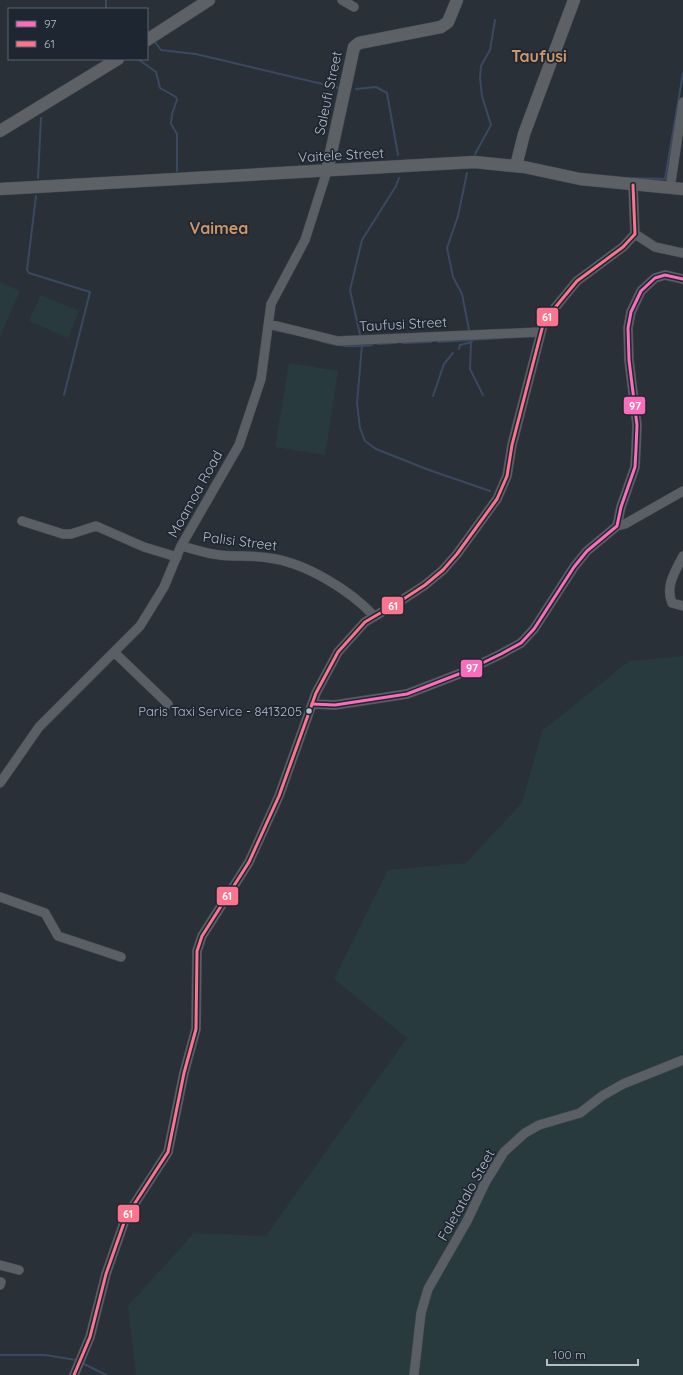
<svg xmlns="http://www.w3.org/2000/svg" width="683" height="1375" viewBox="0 0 683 1375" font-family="Quicksand,sans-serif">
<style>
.green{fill:#283a3d}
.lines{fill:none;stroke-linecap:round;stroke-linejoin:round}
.stream{stroke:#3a4960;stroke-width:2}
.minor-casing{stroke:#484c52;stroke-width:10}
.major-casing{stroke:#484c54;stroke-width:13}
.minor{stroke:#5a5e65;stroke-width:9}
.major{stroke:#5d6166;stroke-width:12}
.bus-1-casing{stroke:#1e2631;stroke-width:6}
.bus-2-casing{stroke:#1e2631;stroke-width:6}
.bus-1{stroke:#fb6dba;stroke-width:3}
.bus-2{stroke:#fc738d;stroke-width:3}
.bus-dot{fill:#b5bcc7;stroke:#1e2631;stroke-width:1.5}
.labels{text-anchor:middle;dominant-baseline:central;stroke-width:3.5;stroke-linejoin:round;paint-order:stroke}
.bus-label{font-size:13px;fill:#b5bcc7;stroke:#1e2631;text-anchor:end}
.street-label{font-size:14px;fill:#b5bcc7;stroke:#1e2631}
.quarter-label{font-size:16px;font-weight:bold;fill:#cd976a;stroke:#1e2631}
.line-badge{stroke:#1e2631;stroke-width:1.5}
.badge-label{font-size:11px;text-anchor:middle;font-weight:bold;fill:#fff}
</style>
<rect width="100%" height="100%" fill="#2a3037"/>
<!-- green -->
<path class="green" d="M0,282L20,291L0,336Z
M41,295L79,311L68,338L29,321Z
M289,363L338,371L325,455L275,447Z
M683,656V1375H136L128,1306L194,1233L266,1236L407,1038L334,979L388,870L466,863L522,803L542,731L629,661Z"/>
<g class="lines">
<!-- stream -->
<path class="stream" d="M106,0V9
M155,42L161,50L196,54L339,88
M138,59L156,72L160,88L176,97L177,100L172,114L171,124L177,134V171
M356,89L376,87L387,93L398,155
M475,154L491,125L482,96L480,78L481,66L490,50L495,20
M467,173L458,216L447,248L453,277L462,294L469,330
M38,178L41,118
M632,181V178L665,179L683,73
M36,196L27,270L29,273L90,292L64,395
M274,330L288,333
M360,335L350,290L362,240L396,186L399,178
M471,340L470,369L483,395
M320,341C337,346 354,348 372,345
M438,342L502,338
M403,343L431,342
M378,344L396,343
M362,345L357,403L360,428L365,441L376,449L429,470L490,491
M459,349L460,345L472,342
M433,396L444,364L453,353
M0,1355H45L76,1360
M84,1364L106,1375"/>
<!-- minor casing -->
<g class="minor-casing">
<path id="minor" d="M342,0L354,7
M670,188L683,102
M635,234L655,247L683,253
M269,324L338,341L540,332
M22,521L63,534H71L96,526L144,547L177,557
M617,526L625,524L683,491
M181,546C194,549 207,554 220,555C236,557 253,555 269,558C304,562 350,590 374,616
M683,556C675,572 665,586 672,603L683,606
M115,653L168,704
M312,704L335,705L407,694L464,672L501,654L521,643L534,629L574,567L587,551L617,526L621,507L635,467L636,449L637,425L629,360L628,328L631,312L641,291L655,278L665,275L683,279
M0,783L39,727L140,626L164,587L181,546L239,445L261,379L271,304L305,240L327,171
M0,897L45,913L58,936L121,957
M0,1265L19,1270
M0,1285L1,1282
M74,1375L90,1337L106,1274L126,1217L168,1152L184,1073L196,1029L197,951L202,936L249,862L279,796L316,693L338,652L365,622L399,602L425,585L443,570L457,554L497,499L507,476L512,445L544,321L577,281L623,247L635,234L633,185
M414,1375L421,1313L428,1289L467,1221L485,1183L504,1152L525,1133L539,1125L580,1113L602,1096L623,1084L683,1060"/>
</g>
<!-- major casing -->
<g class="major-casing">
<path id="major" d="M147,40L209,0
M0,131L118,59
M516,166L524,134L574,0
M327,171L354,47L359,43L441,27L448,22L457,0
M0,189L474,162L524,167L580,179L683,189"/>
</g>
<!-- minor -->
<use href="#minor" class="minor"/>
<!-- major -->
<use href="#major" class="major"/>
<!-- bus-1 casing -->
<g class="bus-1-casing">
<path id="bus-1" d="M312,704L335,705L407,694L464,672L501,654L521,643L534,629L574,567L587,551L617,526L621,507L635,467L636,449L637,425L629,360L628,328L631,312L641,291L655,278L665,275L683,279"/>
</g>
<!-- bus-2 casing -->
<g class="bus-2-casing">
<path id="bus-2" d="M74,1375L90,1337L106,1274L126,1217L168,1152L184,1073L196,1029L197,951L202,936L249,862L279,796L316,693L338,652L365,622L399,602L425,585L443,570L457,554L497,499L507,476L512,445L544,321L577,281L623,247L635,234L633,185"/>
</g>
<!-- bus-1 -->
<use href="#bus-1" class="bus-1"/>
<!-- bus-2 -->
<use href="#bus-2" class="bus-2"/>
</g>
<!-- markers -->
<circle class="bus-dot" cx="309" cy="711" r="3.5"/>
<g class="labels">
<!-- bus labels -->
<g class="bus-label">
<text x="302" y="711">Paris Taxi Service - 8413205</text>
</g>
<!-- street labels -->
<g class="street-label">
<text transform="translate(328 93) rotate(-78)">Saleufi Street</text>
<text transform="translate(341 155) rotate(-3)">Vaitele Street</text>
<text transform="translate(403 324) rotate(-3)">Taufusi Street</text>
<text transform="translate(195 494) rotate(-61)">Moamoa Road</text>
<text transform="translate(240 541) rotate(7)">Palisi Street</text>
<text transform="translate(466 1195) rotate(-61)">Faletatalo Steet</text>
</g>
<!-- quarter labels -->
<g class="quarter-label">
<text x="539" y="56">Taufusi</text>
<text x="219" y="228">Vaimea</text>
</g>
</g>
<g class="line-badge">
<rect x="536" y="307" width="23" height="20" rx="4" fill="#fc738d"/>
<rect x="623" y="396" width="23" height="19" rx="4" fill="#fb6dba"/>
<rect x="381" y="596" width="23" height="19" rx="4" fill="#fc738d"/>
<rect x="460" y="659" width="23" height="19" rx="4" fill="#fb6dba"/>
<rect x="216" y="886" width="23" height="20" rx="4" fill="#fc738d"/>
<rect x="117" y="1204" width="23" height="19" rx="4" fill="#fc738d"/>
</g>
<g class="badge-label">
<text x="547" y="321">61</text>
<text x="635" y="410">97</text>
<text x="393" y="610">61</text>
<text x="472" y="672">97</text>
<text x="227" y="900">61</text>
<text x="128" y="1218">61</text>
</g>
<!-- legend -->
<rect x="8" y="8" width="140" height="52" fill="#1e2631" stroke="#5a626d"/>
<rect x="16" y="21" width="20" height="6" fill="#fb6dba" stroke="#5a626d"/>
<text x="44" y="28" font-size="12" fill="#b5bcc7">97</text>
<rect x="16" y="41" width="20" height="6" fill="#fc738d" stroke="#5a626d"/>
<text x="44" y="48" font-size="12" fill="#b5bcc7">61</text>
<!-- scale -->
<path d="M547 1359v6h91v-6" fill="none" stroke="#b5bcc7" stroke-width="2"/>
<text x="553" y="1359" font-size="12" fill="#b5bcc7" stroke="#1e2631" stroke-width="3" paint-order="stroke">100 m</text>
</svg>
